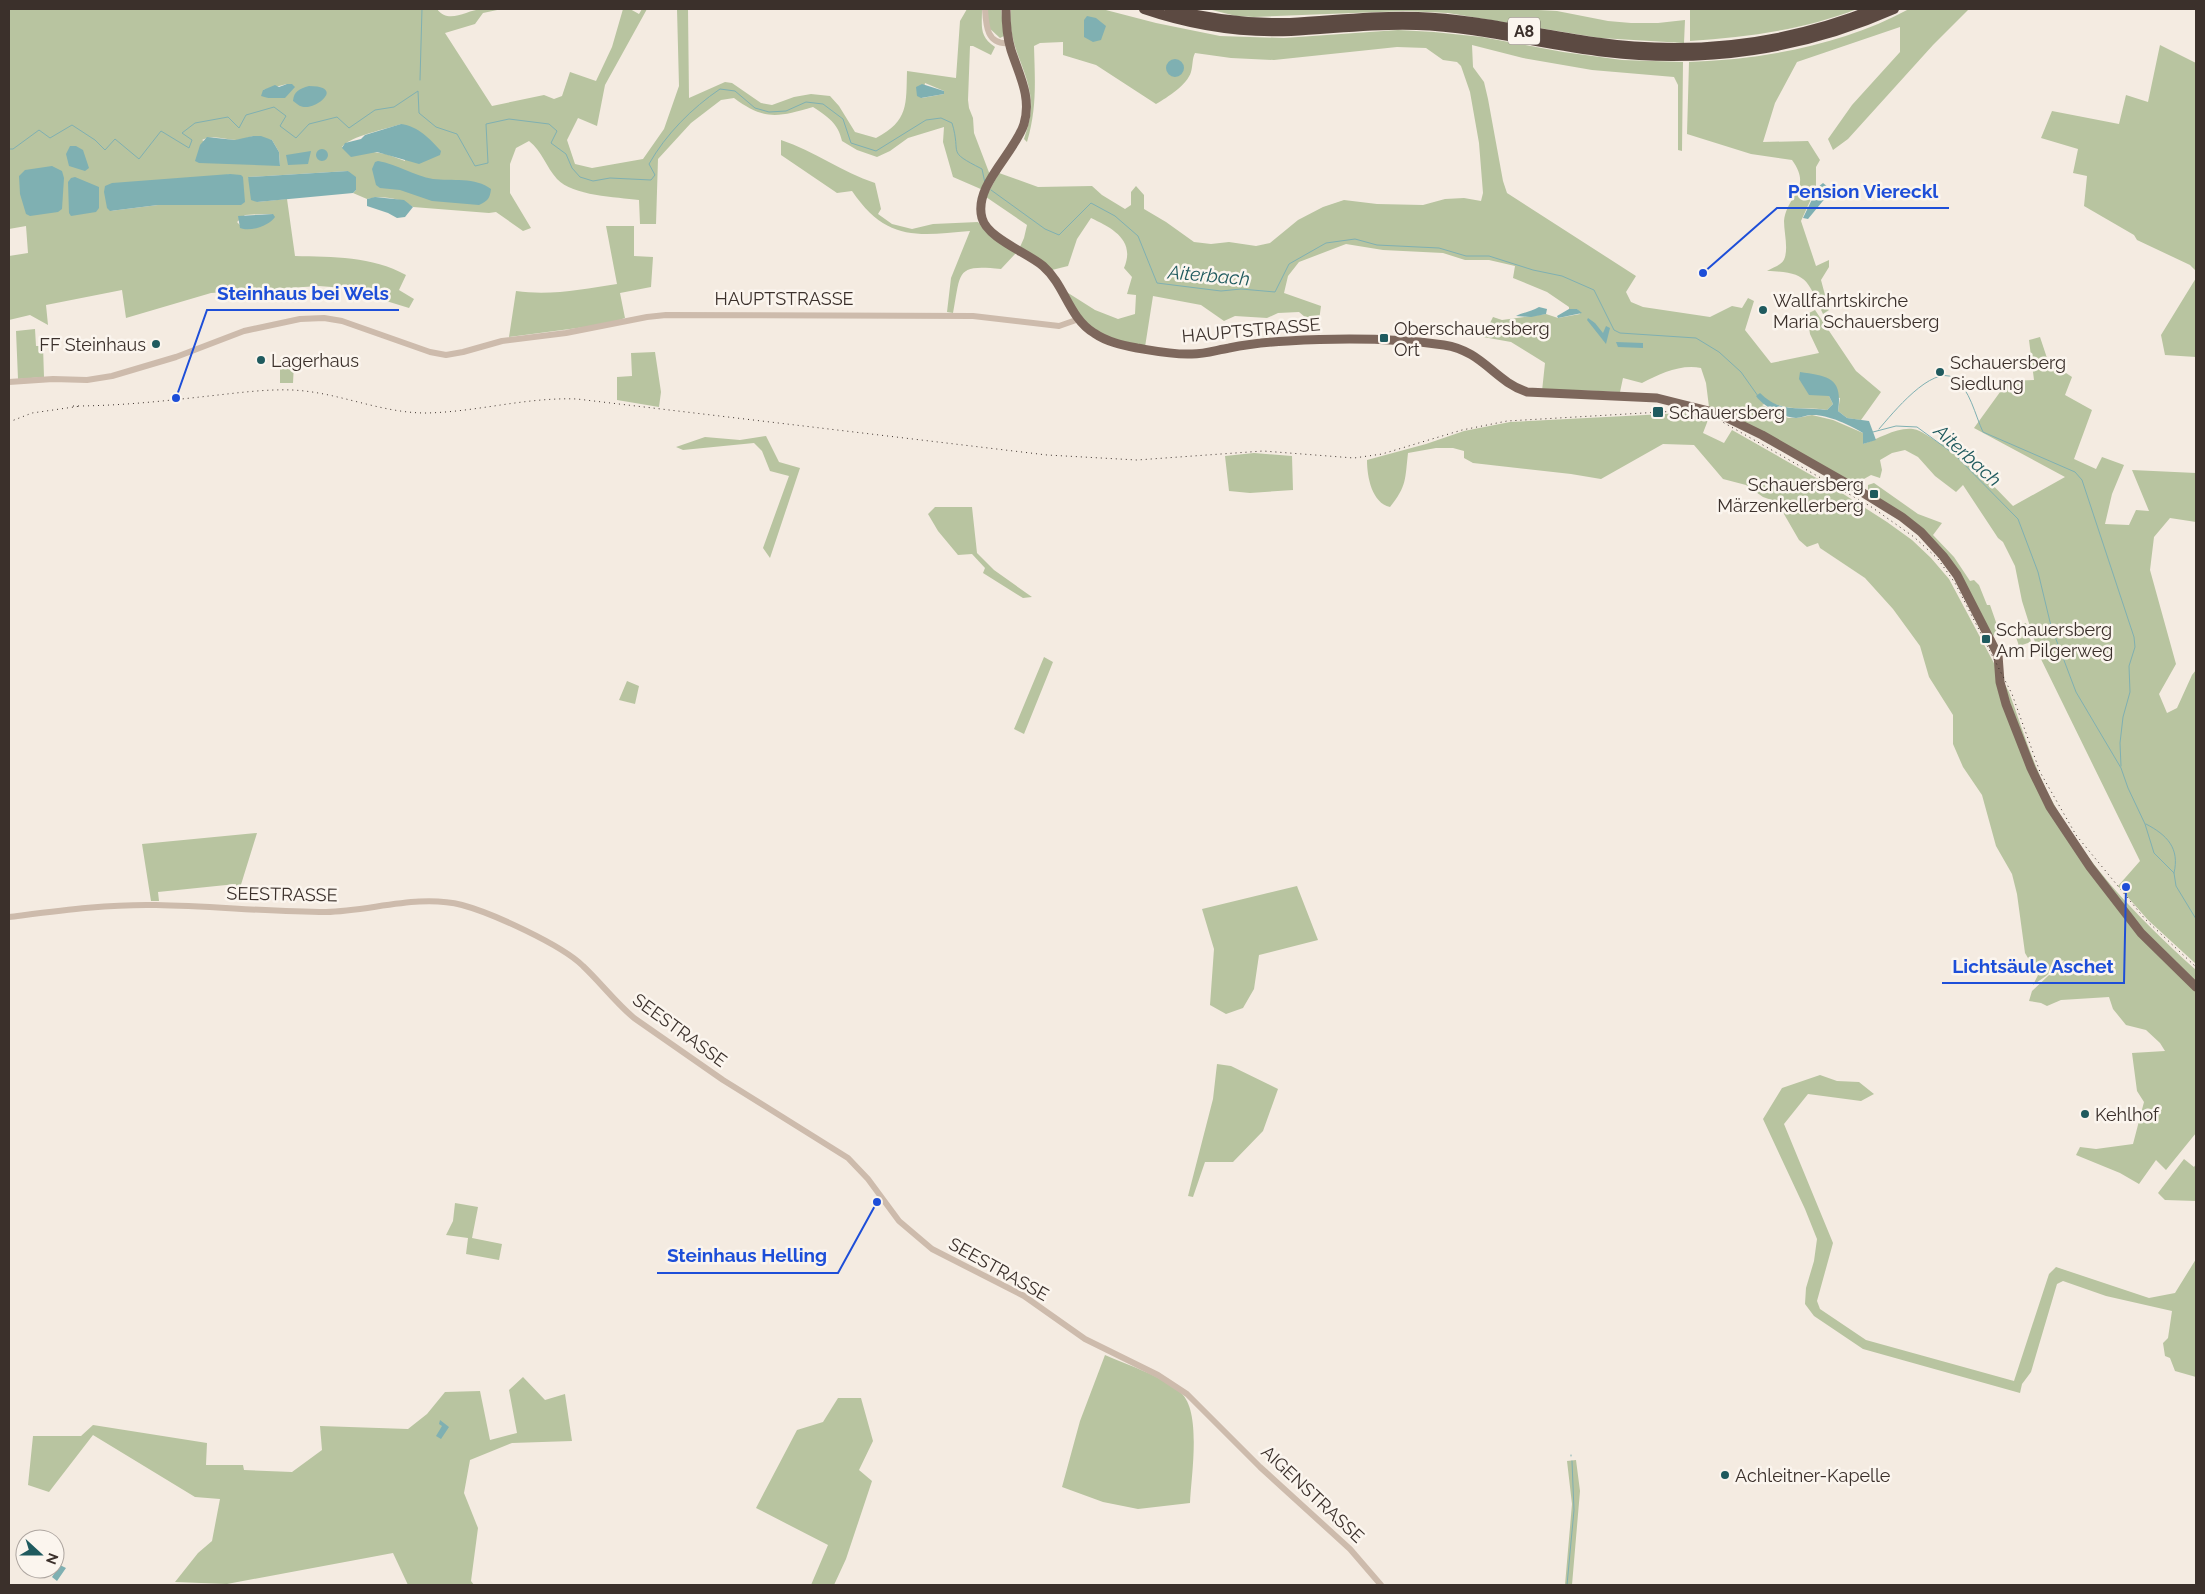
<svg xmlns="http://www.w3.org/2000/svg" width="2205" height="1594" viewBox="0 0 2205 1594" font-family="Raleway,sans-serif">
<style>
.green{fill:#b8c4a0;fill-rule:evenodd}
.water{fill:#7fb0b2}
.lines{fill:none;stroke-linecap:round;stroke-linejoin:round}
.stream{stroke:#7fb0b2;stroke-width:1}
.minor{stroke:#cdbbac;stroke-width:6}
.major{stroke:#7d675c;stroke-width:9}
.highway{stroke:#5c4a42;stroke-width:10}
.rail{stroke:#3b302b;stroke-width:1;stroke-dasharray:1 4;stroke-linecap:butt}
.poi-dot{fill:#1f5a5e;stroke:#fbf5ee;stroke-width:2}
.labels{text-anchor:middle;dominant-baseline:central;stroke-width:5;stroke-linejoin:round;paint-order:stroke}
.shield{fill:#fbf5ee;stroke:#756b66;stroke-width:1}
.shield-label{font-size:16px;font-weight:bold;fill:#3b302b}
.street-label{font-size:18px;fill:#3b302b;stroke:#fbf5ee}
.poi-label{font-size:18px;fill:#3b302b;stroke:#fbf5ee;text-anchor:start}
.water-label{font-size:19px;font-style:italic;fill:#1f5a5e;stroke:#fbf5ee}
.leader{fill:none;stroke:#1d4ed8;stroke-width:2}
.callout-dot{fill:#1d4ed8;stroke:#fbf5ee;stroke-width:2}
.callout-label{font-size:19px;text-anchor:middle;font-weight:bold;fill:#1d4ed8;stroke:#fbf5ee;stroke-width:5;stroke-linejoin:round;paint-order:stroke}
</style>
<rect width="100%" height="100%" fill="#f4ebe1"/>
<!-- green -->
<path class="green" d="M9,9H437C449,25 466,10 482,9C488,8 495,9 502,9L483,13L475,24L445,33L492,106L544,95L554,99L562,96L570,72L596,81L612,47L623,9H630L639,14L642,9H647L605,85L597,126L578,118L567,140L575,164L592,168L643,159L664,129L679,86L677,9H688L689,98L725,82L732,83L761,103L772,105L794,97L811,94L830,96L839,106L855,132L876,138C909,121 906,104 907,71L956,78L960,21L967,9H982C982,27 979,36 995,47L991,55L973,46H970L968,100L969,108L973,118L974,133L990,175L983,190L953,177L943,142L944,127L908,138L890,151L877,157L857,150L842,141C838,123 828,117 813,107C778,117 765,121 734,98L721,100L691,123L658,159L656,224H640L639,200C616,197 573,196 557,179C546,167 542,151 529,141L516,148L510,164V193L531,228L523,231L496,212L489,213L413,207C401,198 382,195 367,199L353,193L356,190L348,171L248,177L257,202L287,199L295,256C333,257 372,256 406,275L399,290L414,299L409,308L344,288L319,286L211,293L126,318L122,290L46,305L48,325L30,315L9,320V256L28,253L26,226L9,229ZM925,83L944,91V94L922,98ZM287,84L276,98H268L263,90ZM401,124L405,161L386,154L342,147C350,136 387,129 401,124ZM253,136L272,140L279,152L280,165L244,163L202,140C214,134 224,140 236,140C242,140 247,138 253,136ZM230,174L229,205H158L110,211ZM262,214H273L259,226L244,229L237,222L245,215Z
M987,9H1001L1004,36L1000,38L987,26Z
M1011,9H1102L1156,23L1220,36L1284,38L1398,30L1434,32L1482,37L1563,52L1622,60L1683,62L1682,151L1678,150V85L1674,77L1592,70L1523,58L1472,45L1473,67L1484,82L1488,99L1503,181L1507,193L1636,276L1626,292L1631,302L1643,307L1710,317L1732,306L1742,308L1748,298L1754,301L1745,330L1771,363L1819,353L1810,334L1807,314L1815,310L1856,371L1881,392L1861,420L1847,418L1838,411L1840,398L1829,396L1833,404L1827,410C1813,407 1799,410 1786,407C1776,405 1771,401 1762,405L1788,418H1797L1812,415L1833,420L1863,433V444C1879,439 1896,427 1913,429C1922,430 1933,440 1941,444L1951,442L2013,506L2065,477L1974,428L2008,381L2034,380L2029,340L2040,337L2048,361L2072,377L2065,395L2092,410L2074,459L2096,469L2102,457L2124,465L2112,494L2105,524L2129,525L2136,510L2149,511L2132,470L2196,473V522L2170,518L2154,537L2150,570L2176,664L2159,694L2167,713L2177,708L2192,675L2196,670V964L2148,920L2118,886L2140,861L2039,655L2022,601L2015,566L2003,542L1998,538L1963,485L1956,492L1935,476L1918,457L1905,450L1892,453L1880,460L1882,470L1880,478L1871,475L1855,484L1709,407L1706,383L1701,368C1680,364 1660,374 1642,383L1623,378L1620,392L1577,390L1542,391L1545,363L1511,342L1483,337L1493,317L1502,320L1546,314L1558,318L1580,314L1577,309H1569V307L1547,292L1513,278L1515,266L1489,260H1465L1443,253L1383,250L1346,244L1299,262L1288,276L1284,293L1321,306L1318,328L1299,312L1278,313L1267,318L1235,316L1224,321L1201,305L1153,296L1145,347C1097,338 1090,333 1065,291L1095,310L1118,319L1135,314L1136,295L1127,294L1132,277L1124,268C1136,240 1112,228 1091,218L1077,239L1068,266L1052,270L1020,247L1024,238L1027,225L986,197L999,173L1038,187L1092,186L1102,195L1125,209L1131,205V192L1136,186L1144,195V209L1166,222L1194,242L1211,244L1229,242L1256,246L1270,243L1298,220L1323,207L1344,200L1377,204L1423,205L1445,199L1464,198L1481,201L1483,193L1479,143L1470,92L1461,66L1457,62L1443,60L1426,48L1397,47L1274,60L1231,58L1195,53C1192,59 1193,65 1191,72C1187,85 1168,97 1156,104L1096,65L1063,55V42L1040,43L1034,46C1035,81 1037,109 1027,142L1024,139C1028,127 1032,114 1031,101C1028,67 1007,46 1011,9Z
M1208,9H1519L1557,11L1608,21L1631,23H1658L1685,20L1684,43L1600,38L1448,13L1405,11L1254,17L1236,16Z
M1690,9H1857C1803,30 1748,37 1690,41Z
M1909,9H1969L1933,45L1848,139L1833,150L1828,139L1852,105L1900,52V27L1797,62L1775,103L1763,142L1808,141L1820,160L1816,167V188L1801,221L1816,266L1829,260V267L1821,280L1829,310L1823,314C1807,280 1808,272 1767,271C1774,267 1783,265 1785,257C1788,246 1784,232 1784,221C1787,194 1813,189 1792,160L1751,154L1687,134L1689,62C1764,59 1843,45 1909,9Z
M2160,45L2196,63V271L2190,265L2137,240L2134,235L2084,206L2087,176L2073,173L2078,149L2041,138L2052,111L2119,124L2126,95L2148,102Z
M781,140C814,151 842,172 875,183L881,209L878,214L892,224L912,229L933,224L978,222L985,231L1016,253L1001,269C955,264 961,272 953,313L947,312L951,278L970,231C916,236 886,241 852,191L837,193L781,155Z
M606,226H634V256L653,257L651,287L620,293L625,318L608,324L509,337L516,291C551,296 583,289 617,284Z
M2196,278V357L2165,355L2161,335Z
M35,329L36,346H43L44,377L18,379L16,331Z
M655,352L661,392L659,407L617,400V377L632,376L631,353Z
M280,360L294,363L293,383H280Z
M1684,413L1708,420L1703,433L1724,443L1732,430L1834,488L1887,522L1912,540L1931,558L1949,579L1996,667L2028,769L2137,933L2196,992V1133L2166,1170L2156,1160L2139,1184L2120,1173L2076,1155L2080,1147L2096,1149L2133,1144L2144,1102L2137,1091L2132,1053L2165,1051L2160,1043L2146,1030L2126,1025L2113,1009L2109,997L2061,1000L2047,1006L2041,1003L2029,1001L2032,991L2064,961L2063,960L2046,976L2033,985L2038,975L2025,953L2017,894L2012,874L1996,846L1982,795L1963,767L1953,744V715L1929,677L1920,646L1893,609L1865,578L1820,548L1818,543L1807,547L1799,540L1777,502L1763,497L1746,485L1723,479L1694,445L1663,444L1601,479L1571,474L1473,463L1464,458V451L1453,448H1436L1408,453C1405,479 1407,486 1390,507C1372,503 1367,477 1367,460L1426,444L1464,431L1510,422Z
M766,436L779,462L800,468L770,558L763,548L789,476L770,471L762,451L754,443L683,450L676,447L705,437L740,440Z
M1254,453L1292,456L1293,490L1250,493L1229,491L1225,456Z
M1874,483L1918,514L1942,523L1933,535L1954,557L1970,581L1974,580L1979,585L1987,605H1990L1997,625L2006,632L1992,636L1950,560L1868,490V485Z
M935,507H972L977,553L994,570L1032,597L1023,598L983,573L985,568L972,554L958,555L938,531L928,514Z
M2026,623L2031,642L2019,646L2013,628Z
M1044,657L1053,662L1024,734L1014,729Z
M627,681L639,686L635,704L619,700Z
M2004,683L2009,692C2021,725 2031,758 2046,789C2081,860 2138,918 2196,970V984L2148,938L2087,859L2043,788L2014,716Z
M257,833L239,891L234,890L236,884L158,892L159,901H151L142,844Z
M1297,886L1318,940L1259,955L1254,989L1243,1008L1226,1014L1210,1005L1214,949L1202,909Z
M1217,1064L1231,1066L1278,1089L1263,1131L1233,1162H1205L1193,1197L1188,1196L1213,1099Z
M1820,1075L1837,1081L1859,1082L1874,1094L1861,1101L1808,1094L1784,1124L1833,1243L1817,1301L1820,1309L1866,1340L2014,1381L2049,1274L2056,1267L2149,1298L2175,1293L2196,1259V1377L2175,1371L2170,1358L2165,1356L2163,1343L2168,1338L2172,1311L2106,1296L2063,1281L2057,1284L2031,1372L2022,1384L2020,1393L1863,1349L1814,1316L1805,1304L1806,1288L1814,1261L1817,1239L1805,1209L1763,1119L1782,1088Z
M2184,1159L2194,1167L2196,1164V1201L2165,1200L2158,1193Z
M455,1203L478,1207L472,1238L502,1244L499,1260L466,1254L468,1238L446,1235L453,1221Z
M1105,1355C1129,1366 1161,1375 1181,1393C1202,1412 1191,1476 1190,1503L1138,1509L1103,1502L1062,1487L1080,1421Z
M523,1377L545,1400L565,1394L572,1441L512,1443L470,1460L464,1493L478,1528L471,1581L474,1585H408L393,1553L227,1584L175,1582L198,1553L212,1541L220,1499L195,1497L93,1435L49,1492L28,1485L33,1436H81L93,1425L207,1443L206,1465H243L244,1470L292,1472L322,1450L320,1426L408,1429L427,1414L445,1392L480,1391L490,1440L517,1433L509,1390Z
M838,1398H861L873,1441L859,1470L872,1481L846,1559L834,1585H811L828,1545L756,1508L797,1430L823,1422Z
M1576,1460L1580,1491L1572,1585H1565L1572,1504L1567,1461Z"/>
<!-- water -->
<path class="water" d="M1087,16L1096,18L1106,26L1101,40L1093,42L1084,37V20Z
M1166 68a9 9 0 1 1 18 0a9 9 0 1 1-18 0Z
M287,84H292L295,87L285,98H268L261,96L263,90L275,85L279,87Z
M922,84L944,91V94L921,98L917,96L916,87Z
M309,86C345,86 317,109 304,107C300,107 296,103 293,101C294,91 299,89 309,86Z
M401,124C418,126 430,139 441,151L440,155L419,164L377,152L351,157L342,148L345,143L361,139L365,135Z
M253,136H261L272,140L279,152L280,166L199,163L195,161L200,145L207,137L235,140Z
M70,146H76L83,150L89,168L85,171L69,166L66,154Z
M316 155a6 6 0 1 1 12 0a6 6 0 1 1-12 0Z
M311,151L308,164L288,165L286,155Z
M378,161C397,164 414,176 433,179C451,181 476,177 491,189C490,198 488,201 479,205L432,201L400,190L380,188L376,185L372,169L375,162Z
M52,166L62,171L64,178L62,209L58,212L30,216L26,214L20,194L19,176L25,170Z
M348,171L356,177V190L353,193L257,202L251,200L248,177Z
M230,174L241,175L243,177L245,202L241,205H158L110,211L107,208L104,192L105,186L112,183Z
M75,177L99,187V208L96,212L71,216L69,213L68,182L71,178Z
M1823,183L1828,187L1827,196L1808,219L1803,218L1818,187Z
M375,197L404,200L413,207L405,217L397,218L388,213L367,206V199Z
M273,214L275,217C269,226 250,232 240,228L238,216Z
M1539,307L1547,309L1546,314L1531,317L1516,316C1524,312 1531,312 1539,307Z
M1569,309H1577L1582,313L1558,318L1557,316Z
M1588,318L1595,323L1603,333L1606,326L1610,328L1606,344L1587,320Z
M1616,342L1643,343V348L1618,347Z
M1800,372C1829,376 1843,378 1838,411L1847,418L1869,421L1876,440L1863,444V433C1850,425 1827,414 1811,415C1806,415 1801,418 1796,418C1784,418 1763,406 1756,396L1760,393C1781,414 1801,406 1827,410L1833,404L1829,396L1809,395L1799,379Z
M440,1420L449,1427L441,1439L436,1436L442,1426L439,1424Z
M60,1565L66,1568L57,1581L52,1577Z"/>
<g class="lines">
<!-- stream -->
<path class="stream" d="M420,80L422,9
M9,149H13L39,130L50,138L72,125L95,140L105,150L115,139L139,159L161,131L189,148L192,140L182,133L195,123L228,117L239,128L246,115L274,107L286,116L280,126L296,138L309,124L337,117L349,128L375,110L394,107L418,91L419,113L436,127L457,134L475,166L488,163L486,124L509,119L549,124L557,131L551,143L566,154L572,168L580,177L593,181L610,178L651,180L655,175L649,164C666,134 692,108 720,89L735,91L755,108L769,112L786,111L806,102L823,104L843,119L851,143L876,151L926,120L941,118L952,123C962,156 945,150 982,169L985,183
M991,190L1045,229L1059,235L1091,203L1115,216L1138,236L1157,283L1221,291L1241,289L1275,292L1289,264L1326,243L1355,239L1377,245L1439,248L1466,256H1489L1533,270L1562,276L1594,290L1614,330L1620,333L1696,338L1719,352L1741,372L1758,396
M1879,429C1892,414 1932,364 1954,378C1970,389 1975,415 1983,432L2075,472L2082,480L2134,637L2135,647L2129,666L2130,692L2123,717L2120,743L2121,766
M1873,432L1896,426L1917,427L1954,454L2018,519L2038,572L2051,626L2076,692L2121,768L2128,788L2145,824L2154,853L2174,873L2176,886L2196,919
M2146,824C2167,835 2180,848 2174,873
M1571,1455V1456
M1567,1585L1574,1510L1572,1461"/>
<!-- minor -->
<path class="minor" d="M985,9C986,26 987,45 1009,43
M9,382L53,379L87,380L112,376L176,357L244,331L300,319L324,318L342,321L430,352L446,355L463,352L502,341L566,333L647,317L666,315L973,316L1059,326L1079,319
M9,917C57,911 107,904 156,905C213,906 270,912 326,912C371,911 418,894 462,905C492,913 562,945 583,966C601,983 615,1002 634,1018L723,1080L848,1158L868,1179L899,1221L932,1249L1024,1296L1085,1339L1158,1375L1187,1394L1260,1467L1350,1549L1381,1585"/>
<!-- major -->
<path class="major" d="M1006,9C1006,23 1007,37 1011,50C1019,75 1032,97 1024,124C1015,153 973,186 982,218C987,238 1028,253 1043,266C1065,285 1069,318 1094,333C1107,342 1122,345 1137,348C1155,351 1174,355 1192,354C1205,354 1217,350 1229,348C1249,344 1268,342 1288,341C1339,338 1393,338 1444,345C1483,351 1494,381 1527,392L1657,398L1717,413L1762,435L1860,491L1902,517L1921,532L1943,556L1957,575L1998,655L2000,682L2006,704L2031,768L2050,807L2090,867L2141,933L2196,987"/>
<!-- highway -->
<path class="highway" d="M1144,9C1191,25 1241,33 1291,31C1333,29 1375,23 1417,25C1481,27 1543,45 1606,52C1705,64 1804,49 1894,9
M1170,9C1210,19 1249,24 1290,23C1333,21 1375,15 1418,17C1477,19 1535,34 1593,42C1689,56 1785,45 1875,9"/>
<!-- rail -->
<path class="rail" d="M73,406C119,406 164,401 209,396C237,393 265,389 292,390C338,392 380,413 426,413C477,412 526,397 577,399L1047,455L1137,460L1263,451L1354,458L1382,454L1462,430L1507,421L1678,411L1702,415L1719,420L1870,506L1914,537L1938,559L1955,583L2012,694L2040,772L2076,835L2145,919L2196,967
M9,422L32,413L81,406"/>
</g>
<!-- markers -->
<g class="poi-dot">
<circle cx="1763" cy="310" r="5"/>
<rect x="1379" y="333" width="10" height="10" rx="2.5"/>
<circle cx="156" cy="344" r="5"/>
<circle cx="261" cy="360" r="5"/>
<circle cx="1940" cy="372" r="5"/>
<rect x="1652" y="406" width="12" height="12" rx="2.5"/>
<rect x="1869" y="489" width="10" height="10" rx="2.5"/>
<rect x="1981" y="634" width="10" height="10" rx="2.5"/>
<circle cx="2085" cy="1114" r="5"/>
<circle cx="1725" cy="1475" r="5"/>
</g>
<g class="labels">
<!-- shield labels -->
<rect class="shield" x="1508" y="17.5" width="32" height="27" rx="4"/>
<g class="shield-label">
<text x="1524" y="31">A8</text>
</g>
<!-- street labels -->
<g class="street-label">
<text x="784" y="298">HAUPTSTRASSE</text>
<text transform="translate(1251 330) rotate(-5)">HAUPTSTRASSE</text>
<text transform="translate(282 894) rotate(1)">SEESTRASSE</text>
<text transform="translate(680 1030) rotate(36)">SEESTRASSE</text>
<text transform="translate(999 1269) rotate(29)">SEESTRASSE</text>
<text transform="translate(1313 1494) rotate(43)">AIGENSTRASSE</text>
</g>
<!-- poi labels -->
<g class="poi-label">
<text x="1773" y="300">Wallfahrtskirche<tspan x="1773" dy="21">Maria Schauersberg</tspan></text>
<text x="1394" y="328">Oberschauersberg<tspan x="1394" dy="21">Ort</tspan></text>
<text x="146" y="344" text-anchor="end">FF Steinhaus</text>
<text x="271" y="360">Lagerhaus</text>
<text x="1950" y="362">Schauersberg<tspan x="1950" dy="21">Siedlung</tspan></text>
<text x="1669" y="412">Schauersberg</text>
<text x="1864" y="484" text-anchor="end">Schauersberg<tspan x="1864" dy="21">Märzenkellerberg</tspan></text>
<text x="1996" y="629">Schauersberg<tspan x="1996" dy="21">Am Pilgerweg</tspan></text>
<text x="2095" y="1114">Kehlhof</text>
<text x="1735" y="1475">Achleitner-Kapelle</text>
</g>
<!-- water labels -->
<g class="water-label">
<text transform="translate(1209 275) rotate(5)">Aiterbach</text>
<text transform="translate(1968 455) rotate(42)">Aiterbach</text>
</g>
</g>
<!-- callouts -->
<path class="leader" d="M1703 273L1777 208H1949M176 398L207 310H399M2126 887L2124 983H1942M877 1202L838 1273H657"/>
<g class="callout-dot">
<circle cx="1703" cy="273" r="5"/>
<circle cx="176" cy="398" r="5"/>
<circle cx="2126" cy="887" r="5"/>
<circle cx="877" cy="1202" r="5"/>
</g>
<g class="callout-label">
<text x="1863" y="198">Pension Viereckl</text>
<text x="303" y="300">Steinhaus bei Wels</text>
<text x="2033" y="973">Lichtsäule Aschet</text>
<text x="747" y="1262">Steinhaus Helling</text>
</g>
<!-- border -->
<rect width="2205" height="1594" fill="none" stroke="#3b302b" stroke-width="20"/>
<!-- north arrow -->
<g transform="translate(40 1554) rotate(111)"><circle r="24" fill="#fbf5ee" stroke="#aea6a0"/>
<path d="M0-4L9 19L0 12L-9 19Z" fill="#1f5a5e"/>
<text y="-8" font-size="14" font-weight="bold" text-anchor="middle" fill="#3b302b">N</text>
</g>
</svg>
